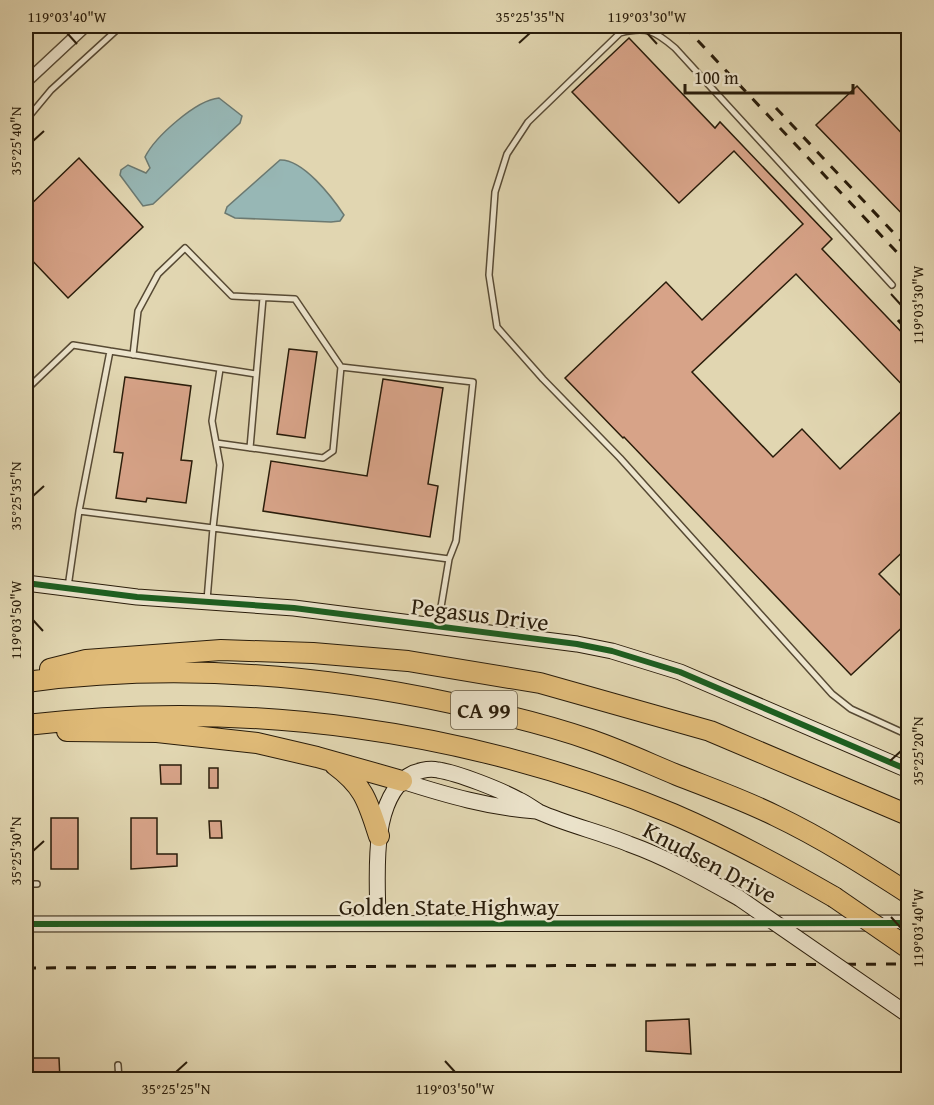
<svg xmlns="http://www.w3.org/2000/svg" width="934" height="1105" viewBox="0 0 934 1105" font-family="'Gentium Book Plus',serif">
<style>
.water{fill:#97b7b5;stroke:#6b7971;stroke-width:1.5}
.building{fill:#d7a388;stroke:#291c0a;stroke-width:1.5}
.lines{fill:none;stroke-linecap:round;stroke-linejoin:round}
.lane-casing{stroke:#574a34;stroke-width:8}
.street-casing{stroke:#574a34;stroke-width:13}
.secondary-casing{stroke:#291c0a;stroke-width:17}
.highway-casing{stroke:#291c0a;stroke-width:22}
.lane{stroke:#ece4cc;stroke-width:5}
.street{stroke:#ece4cc;stroke-width:10}
.secondary{stroke:#ece4cc;stroke-width:15}
.highway{stroke:#e0bb78;stroke-width:20}
.rail{stroke:#291c0a;stroke-width:3;stroke-dasharray:10 10;stroke-linecap:butt}
.secondary-bridge-casing{stroke:#291c0a;stroke-width:17;stroke-linecap:butt}
.highway-bridge-casing{stroke:#291c0a;stroke-width:22;stroke-linecap:butt}
.secondary-bridge{stroke:#ece4cc;stroke-width:15}
.highway-bridge{stroke:#e0bb78;stroke-width:20}
.cycleway-casing{stroke:#ece4cc;stroke-width:10}
.cycleway{stroke:#1b5e20;stroke-width:6}
.ticks{fill:none;stroke:#291c0a;stroke-width:2}
.labels{text-anchor:middle;dominant-baseline:central;stroke-width:4.5;stroke-linejoin:round;paint-order:stroke}
.shield{fill:#ece4cc;stroke:#645844;stroke-width:1.5}
.shield-label{font-size:22px;font-weight:bold;fill:#291c0a}
.street-label{font-size:24px;fill:#291c0a;stroke:#ece4cc}
.neatline{fill:none;stroke:#291c0a;stroke-width:2}
.ticks-label{font-size:15px;text-anchor:middle;fill:#291c0a}
</style>
<rect width="100%" height="100%" fill="#e1d6b1"/>
<filter id="stains"><feTurbulence type="fractalNoise" baseFrequency=".00333" numOctaves="4"/><feColorMatrix values="0 0 0 0 .2 0 0 0 0 .09 0 0 0 0 .02 0 0 0 .5 -.17"/></filter>
<radialGradient id="worn" r=".72"><stop offset=".6" stop-color="#630" stop-opacity="0"/><stop offset="1" stop-color="#630" stop-opacity=".3"/></radialGradient>
<!-- water -->
<path class="water" d="M219,98L242,116L240,123L153,204L143,206L120,175L121,170L128,165L146,173L150,168L145,157C155,137 196,100 219,98Z
M280,160C303,159 332,197 344,215L340,221L331,222L235,218L225,213L227,207Z"/>
<!-- building -->
<path class="building" d="M629,38L715,128L720,122L832,239L822,249L909,340V392L796,274L692,372L773,457L802,429L840,469L909,404V546L879,574L909,604V621L851,675L624,437L623,438L565,378L666,282L702,320L803,224L734,151L679,203L572,92Z
M857,86L909,141V221L816,125Z
M79,158L143,227L68,298L26,254V209Z
M289,349L317,352L305,438L277,434Z
M125,377L191,386L181,460L192,461L186,503L147,498L146,502L116,498L123,453L114,452Z
M383,379L443,388L428,484L438,486L430,537L263,511L271,461L367,476Z
M160,765H181V784H161Z
M209,768H218V788H209Z
M51,818H78V869H51Z
M131,818H157V854H177V866L131,869Z
M209,821H221L222,838H210Z
M689,1019L691,1054L646,1051V1021Z
M26,1058H59L60,1080H26Z"/>
<g class="lines">
<!-- lane casing -->
<g class="lane-casing">
<path id="lane" d="M69,26L77,34
M26,120L51,90L121,26
M892,285L675,48C655,31 647,26 620,33L528,122L507,154L495,192L489,275L497,327L543,379L620,458L832,694L851,709L908,735
M110,351L256,374
M133,355L138,311L158,274L185,248L232,296L295,299L341,367L333,451L323,458L216,443
M341,367L473,382L456,541L449,559
M26,390L73,345L110,351L79,511
M250,448L263,298
M68,587L79,511L213,528L220,465L212,421L220,369
M207,600L213,528L449,559L438,625
M26,884H37
M118,1065L119,1080
M878,1079V1080"/>
</g>
<!-- street casing -->
<g class="street-casing">
<path id="street" d="M26,82L86,26"/>
</g>
<!-- secondary casing -->
<g class="secondary-casing">
<path id="secondary" d="M26,583L137,597L294,608L577,644L612,651L680,672L908,770
M402,781C446,795 491,808 536,811
M378,923C378,881 369,804 408,776C416,771 428,768 438,770C458,773 501,790 519,800C526,803 532,808 539,812C568,825 600,832 629,844C668,858 703,878 739,898
M26,924L908,923"/>
</g>
<!-- highway casing -->
<g class="highway-casing">
<path id="highway" d="M50,669L86,660L221,650L313,653L408,661L540,683L710,731L908,815
M26,682C169,663 311,673 451,703C498,713 545,724 591,740C620,750 648,763 677,775C710,788 744,800 776,816C822,838 866,866 908,893
M26,725C245,699 468,729 673,814C729,838 782,867 834,897
M67,731L157,732L257,743L317,757L402,781
M335,765C365,787 368,803 379,836"/>
</g>
<!-- lane -->
<use href="#lane" class="lane"/>
<!-- street -->
<use href="#street" class="street"/>
<!-- secondary -->
<use href="#secondary" class="secondary"/>
<!-- highway -->
<use href="#highway" class="highway"/>
<!-- rail -->
<path class="rail" d="M684,26L908,264
M776,108L908,248
M898,320L908,331
M26,968L908,964"/>
<!-- secondary-bridge casing -->
<g class="secondary-bridge-casing">
<path id="secondary-bridge" d="M739,898L907,1014"/>
</g>
<!-- highway-bridge casing -->
<g class="highway-bridge-casing">
<path id="highway-bridge" d="M834,897L908,948"/>
</g>
<!-- secondary-bridge -->
<use href="#secondary-bridge" class="secondary-bridge"/>
<!-- highway-bridge -->
<use href="#highway-bridge" class="highway-bridge"/>
<!-- cycleway casing -->
<g class="cycleway-casing">
<path id="cycleway" d="M26,583L137,597L294,608L577,644L612,651L680,672L908,770
M26,924L908,923"/>
</g>
<!-- cycleway -->
<use href="#cycleway" class="cycleway"/>
</g>
<!-- ticks -->
<path class="ticks" d="M67,33L77,44M647,33L657,44M519,43L530,33M33,141L44,131M891,294L901,305M33,496L44,486M33,620L43,631M890,761L901,751M33,851L44,841M891,917L901,928M445,1061L455,1072M176,1072L187,1062"/>
<g class="labels">
<!-- shield labels -->
<rect class="shield" x="451" y="691" width="66" height="38" rx="4.5"/>
<g class="shield-label">
<text x="484" y="710">CA 99</text>
</g>
<!-- street labels -->
<g class="street-label">
<text transform="translate(480 614) rotate(7)">Pegasus Drive</text>
<text transform="translate(710 862) rotate(28)">Knudsen Drive</text>
<text x="449" y="906">Golden State Highway</text>
</g>
</g>
<!-- margin -->
<rect width="934" height="1105" fill="none" stroke="#e1d6b1" stroke-width="66"/>
<!-- scale -->
<path d="M685 84v9h168v-9" fill="none" stroke="#291c0a" stroke-width="3"/>
<text x="694" y="84" font-size="18" fill="#291c0a" stroke="#ece4cc" stroke-width="4.5" paint-order="stroke">100 m</text>
<rect x="33" y="33" width="868" height="1039" class="neatline"/>
<g class="ticks-label">
<text x="67" y="22">119°03'40"W</text>
<text x="530" y="22">35°25'35"N</text>
<text x="647" y="22">119°03'30"W</text>
<text transform="translate(16 141) rotate(-90)" y="5">35°25'40"N</text>
<text transform="translate(918 305) rotate(-90)" y="5">119°03'30"W</text>
<text transform="translate(16 496) rotate(-90)" y="5">35°25'35"N</text>
<text transform="translate(16 620) rotate(-90)" y="5">119°03'50"W</text>
<text transform="translate(918 751) rotate(-90)" y="5">35°25'20"N</text>
<text transform="translate(16 851) rotate(-90)" y="5">35°25'30"N</text>
<text transform="translate(918 928) rotate(-90)" y="5">119°03'40"W</text>
<text x="176" y="1094">35°25'25"N</text>
<text x="455" y="1094">119°03'50"W</text>
</g>
<rect width="100%" height="100%" filter="url(#stains)"/>
<rect width="100%" height="100%" fill="url(#worn)"/>
</svg>
